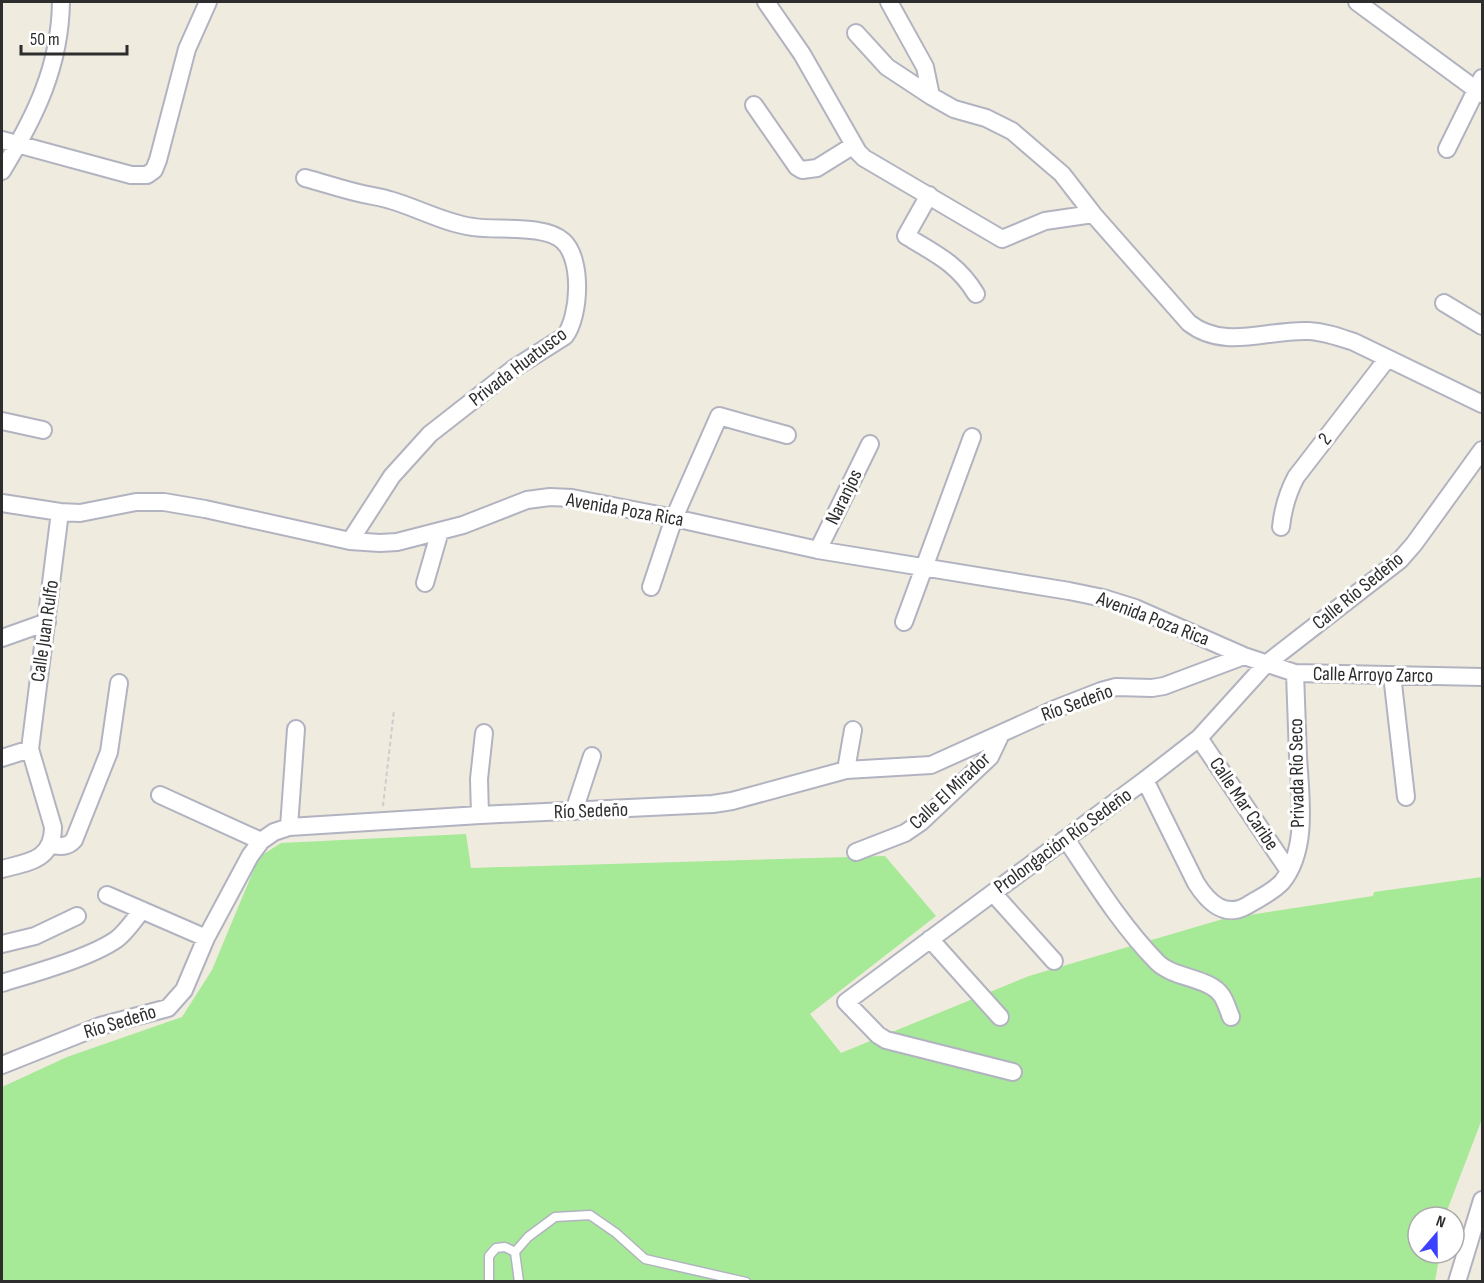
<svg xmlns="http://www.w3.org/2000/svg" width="1484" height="1283" viewBox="0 0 1484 1283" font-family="'Sofia Sans Condensed',sans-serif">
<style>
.green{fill:#a6e997}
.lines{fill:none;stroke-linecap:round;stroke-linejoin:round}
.service-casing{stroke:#b2b3c1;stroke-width:11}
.minor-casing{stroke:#b2b3c1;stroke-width:20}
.path{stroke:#cdcdcd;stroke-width:2;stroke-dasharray:4.5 3;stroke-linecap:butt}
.service{stroke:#fff;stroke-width:8}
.minor{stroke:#fff;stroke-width:16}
.labels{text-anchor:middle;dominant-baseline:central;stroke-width:6;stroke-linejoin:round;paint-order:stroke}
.street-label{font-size:20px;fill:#2d2d2d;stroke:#fff}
</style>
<rect width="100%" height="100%" fill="#efebde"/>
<!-- green -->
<path class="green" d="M466,834L471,868L885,856L936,916L810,1014L841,1053L1029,976L1223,919L1373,896L1374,892L1482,877V1119L1448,1208L1446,1217H1418V1253H1440L1435,1281H2V1087L67,1057L182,1017L212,970L259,857L281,843Z"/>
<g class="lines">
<!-- service casing -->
<g class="service-casing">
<path id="service" d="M515,1252L528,1237L555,1217L590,1215L616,1233L645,1259L746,1282
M489,1282V1256L496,1248L505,1247L515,1252L519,1282"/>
</g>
<!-- minor casing -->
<g class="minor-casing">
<path id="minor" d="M766,2L802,54L858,152L864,158L1002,239L1045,221L1093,214
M889,2L925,67L931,96
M1357,2L1482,94
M856,33L887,67L931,96L954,109L986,118L1012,131L1062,174L1093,214L1189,323C1225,351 1267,329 1309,331C1325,332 1339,337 1354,342L1482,404
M754,105L797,167L802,170L817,168L854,145
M2,140L131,175H147L154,170L158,160L187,49L208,2
M1447,149L1482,78
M2,171C35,117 60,67 61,2
M305,178C324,183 344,190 363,194C372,196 381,197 390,200C418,208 444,223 473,227C497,231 545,224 563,241C583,259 580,316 565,336L513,369L430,434L392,476L350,541
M929,195L906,236C936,254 958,264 976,294
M1444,303L1482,326
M2,421L43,430
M2,503L60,512L80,513L136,502H164L205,509L350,541L380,543L397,542L463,525L527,500L550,497L572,498L674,518L818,550L1069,591L1103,598L1135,608L1244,656L1295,673L1482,677
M1281,527C1283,508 1287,494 1296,477L1387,359
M818,550L870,444
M425,583L440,531
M651,587L674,518L719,416L787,435
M904,622L972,437
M2,638L47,622
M1392,675L1406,797
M1199,738L1289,871
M2,758L30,749
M846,770L853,730
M1145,780L1196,883C1208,902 1225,919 1248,905C1259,898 1273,892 1282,882C1309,849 1300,795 1298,756C1297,729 1296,701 1295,673
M160,795L261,841
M574,811L592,756
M480,815L479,779L484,733
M289,827L296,729
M1066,839C1094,881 1121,925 1157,962C1174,979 1210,977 1222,996C1226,1002 1228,1010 1231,1017
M50,845C60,846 67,848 74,840L109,752L119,683
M856,852L905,833L921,822L990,757L1001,734
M2,869C27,862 53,861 53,827L30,749L60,512
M993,893L1054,961
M107,895L206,938
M930,939L1000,1017
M2,944L35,936L77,916
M2,983C34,973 90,958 117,939C127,931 134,920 142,910
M2,1065L100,1026L168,1008L184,990L206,938L250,856L261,841L274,832L289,827L480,815L713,804L732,801L846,770L931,765L1055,709L1101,691L1116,687L1152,688L1164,686L1244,656
M1013,1072L886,1040L878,1035L846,1002L1145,780L1199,738L1266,664L1400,560L1414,544L1482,450
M1457,1282L1482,1200"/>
</g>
<!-- path -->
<path class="path" d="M383,806L394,710"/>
<!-- service -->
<use href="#service" class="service"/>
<!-- minor -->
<use href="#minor" class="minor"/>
</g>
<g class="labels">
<!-- street labels -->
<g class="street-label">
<text transform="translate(518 367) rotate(-37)">Privada Huatusco</text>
<text transform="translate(1325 439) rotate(-52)">2</text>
<text transform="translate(844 497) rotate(-64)">Naranjos</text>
<text transform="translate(625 510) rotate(10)">Avenida Poza Rica</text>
<text transform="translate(1358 591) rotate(-39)">Calle Río Sedeño</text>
<text transform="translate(1153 619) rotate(21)">Avenida Poza Rica</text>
<text transform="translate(45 631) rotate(-82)">Calle Juan Rulfo</text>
<text transform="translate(1373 675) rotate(1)">Calle Arroyo Zarco</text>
<text transform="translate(1077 703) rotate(-20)">Río Sedeño</text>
<text transform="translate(1297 773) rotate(-91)">Privada Río Seco</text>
<text transform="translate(950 791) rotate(-43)">Calle El Mirador</text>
<text transform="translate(1244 804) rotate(56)">Calle Mar Caribe</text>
<text transform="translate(591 811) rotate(-2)">Río Sedeño</text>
<text transform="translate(1063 841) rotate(-36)">Prolongación Río Sedeño</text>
<text transform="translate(120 1022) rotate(-17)">Río Sedeño</text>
</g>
</g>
<!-- border -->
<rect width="1484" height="1283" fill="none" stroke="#2d2d2d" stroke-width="6"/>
<!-- north arrow -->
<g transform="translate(1436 1235) rotate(20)"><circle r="28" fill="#ffffff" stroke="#ababab" stroke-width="1.5"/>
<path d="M0-4.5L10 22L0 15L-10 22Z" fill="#3b41ff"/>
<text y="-9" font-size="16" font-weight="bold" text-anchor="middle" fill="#2d2d2d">N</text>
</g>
<!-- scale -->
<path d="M21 45v9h106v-9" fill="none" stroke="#2d2d2d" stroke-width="3"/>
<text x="30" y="45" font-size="18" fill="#2d2d2d" stroke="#ffffff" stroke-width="4.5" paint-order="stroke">50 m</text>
</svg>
